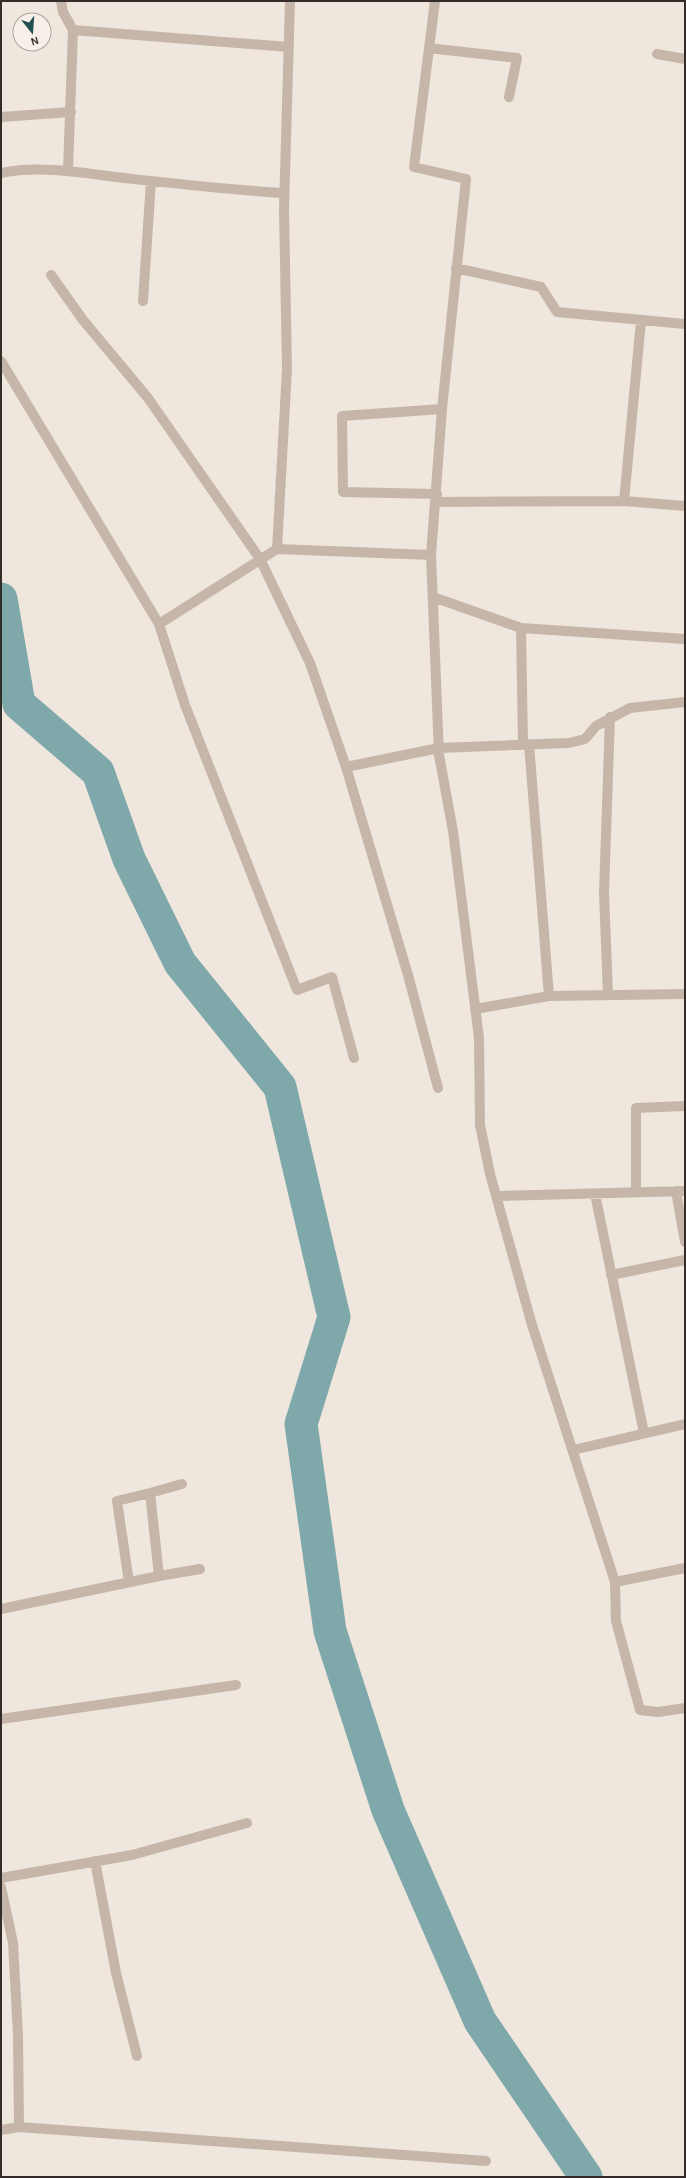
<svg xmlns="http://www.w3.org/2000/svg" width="686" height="2178" viewBox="0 0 686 2178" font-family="Karla,sans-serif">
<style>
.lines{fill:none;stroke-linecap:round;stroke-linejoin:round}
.canal{stroke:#7ea8aa;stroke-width:33}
.minor{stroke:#c6b6aa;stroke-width:10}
</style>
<rect width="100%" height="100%" fill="#efe6dd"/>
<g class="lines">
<!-- canal -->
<path class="canal" d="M1,599L19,704L98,772L129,859L180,963L280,1087L334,1317L301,1424L330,1631L388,1810L480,2021L586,2177"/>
<!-- minor -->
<path class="minor" d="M61,1L63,12L73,30
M290,1L284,209L287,369L277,549L159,624L185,705L297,990L332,977L354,1058
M435,1L414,167L466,179L442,409L431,555L439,755L453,831L479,1038L480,1125L490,1174L532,1325L615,1582L616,1621L640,1710L658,1712L685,1708
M429,48L517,58L509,97
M657,54L685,59
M1,117L71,112
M68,170L73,30L289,47
M1,173C43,165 83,173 124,178C178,184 231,190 284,193
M456,268L541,287L557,312L685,324
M51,275L83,320L148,398L260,559L310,663L346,767L408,975L438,1088
M143,301L151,181
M1,361L159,624
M437,494L343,492L342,416L442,409
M624,501L641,321
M436,502L624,501L685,506
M277,549L431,555
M433,597L521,628L685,639
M521,628L523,745
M529,744L549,996
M346,767L439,748L569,743L585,739L596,726L630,708L685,702
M608,995L604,893L610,717
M475,1009L549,996L685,994
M676,1191L685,1242
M636,1192V1108L685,1106
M595,1194L644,1433
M496,1196L685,1191
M611,1275L685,1260
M573,1450L685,1424
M150,1493L182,1484
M129,1582L117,1501L150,1493L159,1576
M615,1582L685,1568
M1,1609L159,1576L200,1569
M1,1719L236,1685
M95,1861L116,1973L137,2056
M1,1878L132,1855L247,1823
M1,1887L13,1943L18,2035L19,2127
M1,2130L19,2127L486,2161"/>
</g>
<!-- border -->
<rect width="686" height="2178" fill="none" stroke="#342c29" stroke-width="4"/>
<!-- north arrow -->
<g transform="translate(32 32) rotate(163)"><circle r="19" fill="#f8f0e8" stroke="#aaa29c"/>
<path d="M0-3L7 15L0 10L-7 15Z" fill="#224f52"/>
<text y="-6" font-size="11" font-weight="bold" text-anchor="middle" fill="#342c29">N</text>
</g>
</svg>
